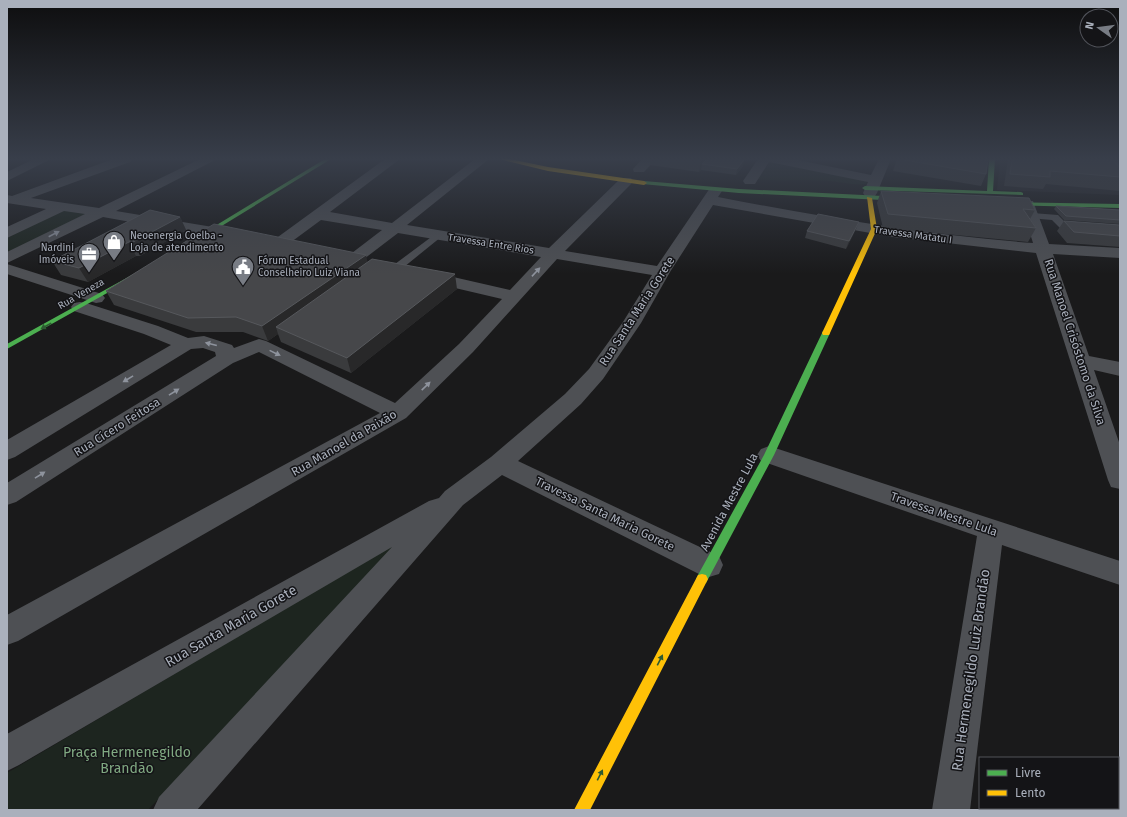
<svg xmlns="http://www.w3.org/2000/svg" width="1127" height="817" viewBox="0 0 1127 817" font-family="'Fira Sans',sans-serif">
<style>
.built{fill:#242427}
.green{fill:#1d251f}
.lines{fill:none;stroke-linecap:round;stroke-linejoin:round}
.lane{fill:#4e5054;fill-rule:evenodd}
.street{fill:#4e5054;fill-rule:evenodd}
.fast{fill:#4caf50;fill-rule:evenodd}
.slow{fill:#ffc107;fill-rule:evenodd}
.wall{fill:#3a3b3d}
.shaded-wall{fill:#282829}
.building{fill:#46474a;stroke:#56585c}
.oneway{fill:#8e939d}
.oneway2{fill:#2d5a31}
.labels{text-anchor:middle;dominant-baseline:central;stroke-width:3;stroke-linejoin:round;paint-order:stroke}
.far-street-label{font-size:10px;fill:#aab0bc;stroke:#141417}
.far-poi-label{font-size:10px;fill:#aab0bc;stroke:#141417;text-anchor:start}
.street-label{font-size:12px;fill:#aab0bc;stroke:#141417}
.near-street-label{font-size:14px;fill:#aab0bc;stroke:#141417}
.near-park-label{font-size:14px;fill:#80a982;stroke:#141417}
</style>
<rect width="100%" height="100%" fill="#1a1a1b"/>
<!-- built -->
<path class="built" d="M1000,159H1100L1120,180V195L997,190Z"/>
<!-- green -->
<path class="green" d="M767,162L864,180L867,182L866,184C853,186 842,182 829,181C805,179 779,182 755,179Z
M74,205L97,210L7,254V238Z
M402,539L148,810H8L7,773Z"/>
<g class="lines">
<!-- lane -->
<path class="lane" d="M1032,213L1058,215L1067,224L1080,225L1085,228L1080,231L1061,229L1052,220L1029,218V214Z
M438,232L441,233L443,235L441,237L399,271H391L390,269L391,267Z"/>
<!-- street -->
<path class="street" d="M34,159H51L7,181V172Z
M113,159H132L130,162L31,198L99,208L200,159H217L116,211L231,230L236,232L239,235L236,238L231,240L103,217L7,263V252L85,214L64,211L7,238V227L46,209L7,203V195L12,196Z
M385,159H400L330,212L392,223L475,159H489L407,225L549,248L621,178H631L633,181L631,184L565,251L657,266L710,188H720L722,191L718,197C822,217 927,235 1033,243L1021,204L1023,201H1033L1049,244L1120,248V258L1053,254L1089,356L1120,362V376L1094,370L1120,445V489L1111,487L1108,480L1036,253L893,237L713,205L670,272L641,323L603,379L581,404L518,461L719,556L723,565L719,574L709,577L699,574L502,475L463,505L197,810H153L159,797L392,547L19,765L7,771V734L429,501L439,498L445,491L491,457L565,394L589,369L623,322L652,275L557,259L473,352L406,418L18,641L7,645V615L380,413L259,352L233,363L16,502L7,505V483L216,356L215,352L203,348L191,349L15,457L7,460V440L171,345L144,334L74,311L71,307L74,303L80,302L86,303L158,326L188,338L204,336L232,345L234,348L259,339L266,341L395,403L459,344L502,299L421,280L419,276L421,272L427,271L510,290L541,257L398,233L360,262L354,264L348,262L346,259L348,256L382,230L321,220L283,248H271L269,245L271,242Z
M642,159H656L644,172H634L633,169Z
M758,159H793L871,175L879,159H891L877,193L875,196H865L863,193L868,182L769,162L755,184H745L743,181Z
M1105,159H1118L1120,172L1115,171Z
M7,264L102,294L105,298L102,302L96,303L7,274Z
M769,446L1120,561V585L1002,545L970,810H932L977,536L761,461L757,455L761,449Z"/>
<!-- fast -->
<path class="fast" d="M325,159H331L197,241L192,240Z
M989,159H995L993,191L1021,192L1023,193V195L865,190L862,188L865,186L987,191Z
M644,181L739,189L883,196L886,198L883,200L739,193L642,184L641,183Z
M1001,202L1120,204V208L1003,205L1001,204Z
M132,275L135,277L134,278L7,349V344Z
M823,331H829L830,333L774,455L706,583L702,584L698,583L696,579L698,575L764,455Z"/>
<!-- slow -->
<path class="slow" d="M499,159H510L548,167L644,181L647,183L644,185L548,171Z
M867,197L872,198L877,229L830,333L829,335H823L822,333L871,229Z
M702,574L706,575L708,579L706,583L590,810H574L698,575Z"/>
</g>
<!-- wall -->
<path class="wall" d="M604,159H618L617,161Z
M650,159H742L743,166L736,175L701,170L699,172L650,165Z
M897,159H988L986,174L981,186L893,171Z
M1008,159H1111L1120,168V191L1046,184L1043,189L1004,186Z
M881,191L1035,210L1030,219L1036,228L1028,242L883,228L877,203Z
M1056,206L1120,210V224L1064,220L1054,209Z
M180,217L186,230L140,256H136L88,282L61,275L52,261Z
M1064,221L1120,225V247L1067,243L1057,231Z
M856,229L846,249L805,238L807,231Z
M367,262L457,289L351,373L281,342L278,334L268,341L243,332H196L114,305L106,291Z"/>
<!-- shaded-wall -->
<path class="shaded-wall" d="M702,159H709L702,164L701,170L699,172L701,160Z
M744,160L743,166L736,175L737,169Z
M180,217L186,230L140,256L133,242Z
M859,222L856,229L846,249L849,241Z
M129,242L136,256L88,282L79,268Z
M366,255L369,269L276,327L278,334L268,341L262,326Z
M455,274L457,289L351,373L347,358Z"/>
<!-- building -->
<path class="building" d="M707,159H742L744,160L737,169L702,164Z
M899,159H988L986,174Z
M1012,159H1063L1078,162L1076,159H1111L1120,168V177L1050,171V177L1010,174Z
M881,191L1029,198L1035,210L1023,209L1036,228L888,214Z
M1056,206L1120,210V220L1066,216Z
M150,210L180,217L133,242H129L79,268L52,261Z
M818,214L859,222L849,241L807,231Z
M1064,221L1120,225V236L1074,232Z
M214,224L366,255L262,326L236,317L188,318L106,291Z
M372,259L455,274L347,358L276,327Z"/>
<!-- one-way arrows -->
<defs><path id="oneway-solid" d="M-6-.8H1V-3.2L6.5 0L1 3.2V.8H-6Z"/></defs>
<g class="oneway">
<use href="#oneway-solid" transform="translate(54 234) rotate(-27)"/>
<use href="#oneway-solid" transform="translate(536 272) rotate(-47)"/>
<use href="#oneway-solid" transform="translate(211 344) rotate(-166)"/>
<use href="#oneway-solid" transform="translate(275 353) rotate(26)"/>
<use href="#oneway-solid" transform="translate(128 379) rotate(149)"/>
<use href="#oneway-solid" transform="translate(426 386) rotate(-44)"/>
<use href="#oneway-solid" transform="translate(174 392) rotate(-32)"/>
<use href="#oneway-solid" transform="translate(40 475) rotate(-32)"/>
</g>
<g class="oneway2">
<use href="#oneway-solid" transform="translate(46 326) rotate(151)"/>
<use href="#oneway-solid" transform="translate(660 660) rotate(-63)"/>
<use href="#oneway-solid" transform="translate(600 775) rotate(-63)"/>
</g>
<!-- sky -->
<linearGradient id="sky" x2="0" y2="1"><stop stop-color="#0e0e0f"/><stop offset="0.58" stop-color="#383e4a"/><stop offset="1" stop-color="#383e4a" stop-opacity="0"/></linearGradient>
<rect width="1127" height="274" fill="url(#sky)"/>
<!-- icons -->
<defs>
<g id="shop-pin" transform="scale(1.15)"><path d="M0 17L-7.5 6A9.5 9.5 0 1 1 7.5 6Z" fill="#787c84" stroke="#141417"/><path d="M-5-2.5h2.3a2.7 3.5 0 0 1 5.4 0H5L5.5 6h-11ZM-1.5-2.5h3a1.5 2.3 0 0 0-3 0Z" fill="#fff"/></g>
<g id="office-pin" transform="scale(1.15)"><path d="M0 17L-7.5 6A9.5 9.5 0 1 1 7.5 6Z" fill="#787c84" stroke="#141417"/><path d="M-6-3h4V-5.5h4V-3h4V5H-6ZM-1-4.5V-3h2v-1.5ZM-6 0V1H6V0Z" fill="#fff"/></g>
<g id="civic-pin" transform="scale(1.15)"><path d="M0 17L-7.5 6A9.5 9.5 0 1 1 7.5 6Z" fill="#787c84" stroke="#141417"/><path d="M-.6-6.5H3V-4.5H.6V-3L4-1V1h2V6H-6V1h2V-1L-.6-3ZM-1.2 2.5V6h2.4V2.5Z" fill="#fff"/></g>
</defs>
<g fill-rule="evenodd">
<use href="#shop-pin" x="114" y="242"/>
<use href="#office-pin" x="89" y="254"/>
<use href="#civic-pin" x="243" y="267"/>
</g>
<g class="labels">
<!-- far-street labels -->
<g class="far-street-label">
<text transform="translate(913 235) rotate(8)">Travessa Matatu I</text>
<text transform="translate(491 244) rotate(9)">Travessa Entre Rios</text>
<text transform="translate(81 294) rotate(-30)">Rua Veneza</text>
</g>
<!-- far-poi labels -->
<g class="far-poi-label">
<text x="130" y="236">Neoenergia Coelba -<tspan x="130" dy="12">Loja de atendimento</tspan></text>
<text x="74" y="248" text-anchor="end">Nardini<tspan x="74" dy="12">Imóveis</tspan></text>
<text x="258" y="261">Fórum Estadual<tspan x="258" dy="12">Conselheiro Luiz Viana</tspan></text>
</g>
<!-- street labels -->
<g class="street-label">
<text transform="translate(637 311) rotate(-57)">Rua Santa Maria Gorete</text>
<text transform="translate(1075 342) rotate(72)">Rua Manoel Crisóstomo da Silva</text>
<text transform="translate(117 427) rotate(-32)">Rua Cícero Feitosa</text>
<text transform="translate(344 443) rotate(-30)">Rua Manoel da Paixão</text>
<text transform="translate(729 502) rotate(-62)">Avenida Mestre Lula</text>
<text transform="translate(605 514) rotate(26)">Travessa Santa Maria Gorete</text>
<text transform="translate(944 514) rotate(19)">Travessa Mestre Lula</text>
</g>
<!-- near-street labels -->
<g class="near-street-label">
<text transform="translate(231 626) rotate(-30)">Rua Santa Maria Gorete</text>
<text transform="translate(971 670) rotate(-82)">Rua Hermenegildo Luiz Brandão</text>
</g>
<!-- near-park labels -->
<g class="near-park-label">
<text x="127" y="752">Praça Hermenegildo<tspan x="127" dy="16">Brandão</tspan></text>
</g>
</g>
<!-- border -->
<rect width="1127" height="817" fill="none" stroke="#aab0bc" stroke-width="16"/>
<!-- legend -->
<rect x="979" y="757" width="140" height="52" fill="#141417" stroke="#505259"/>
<rect x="987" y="770" width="20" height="6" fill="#4caf50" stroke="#505259"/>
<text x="1015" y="777" font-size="12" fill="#aab0bc">Livre</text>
<rect x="987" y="790" width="20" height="6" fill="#ffc107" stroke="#505259"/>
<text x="1015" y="797" font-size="12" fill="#aab0bc">Lento</text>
<!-- north arrow -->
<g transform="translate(1099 28) rotate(284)"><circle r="19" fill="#141417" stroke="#505259"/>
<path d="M0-3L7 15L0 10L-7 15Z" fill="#787c84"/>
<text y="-6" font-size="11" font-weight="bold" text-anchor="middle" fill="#aab0bc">N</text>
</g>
</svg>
